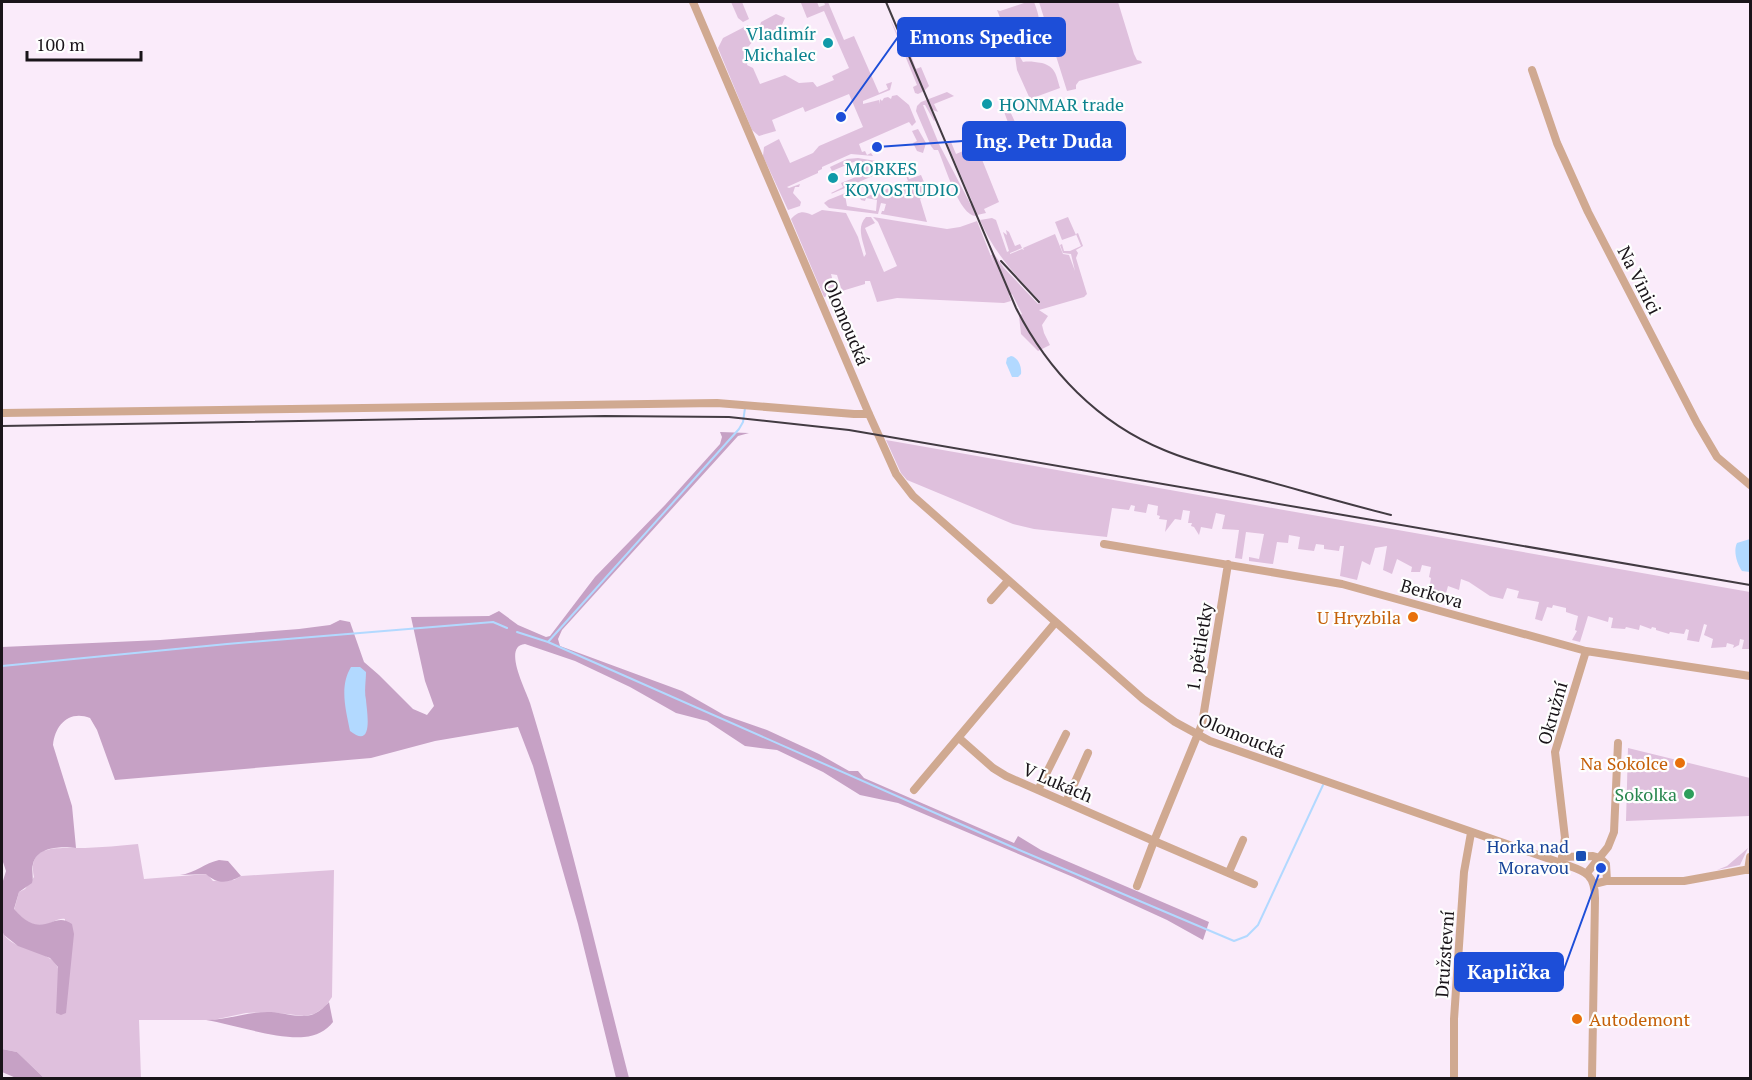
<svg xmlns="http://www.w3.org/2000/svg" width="1752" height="1080" viewBox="0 0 1752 1080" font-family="'PT Serif',serif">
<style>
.green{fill:#dfc0dd}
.forest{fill:#c6a1c5}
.water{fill:#b2d9ff}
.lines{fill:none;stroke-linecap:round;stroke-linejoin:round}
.stream{stroke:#b2d9ff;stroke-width:2}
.minor{stroke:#d0a991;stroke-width:8}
.rail{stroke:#423b42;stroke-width:2}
.culture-dot{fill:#0f9aa8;stroke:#fefefe;stroke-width:2}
.food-dot{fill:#e8710a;stroke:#fefefe;stroke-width:2}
.leisure-dot{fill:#2e9e5b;stroke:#fefefe;stroke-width:2}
.transit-dot{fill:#1a4fb4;stroke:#fefefe;stroke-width:2}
.labels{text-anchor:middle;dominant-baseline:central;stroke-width:4.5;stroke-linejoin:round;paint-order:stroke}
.culture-label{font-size:18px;fill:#0d838f;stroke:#fefefe;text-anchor:start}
.street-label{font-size:18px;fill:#191419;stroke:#fefefe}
.food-label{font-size:18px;fill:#c56008;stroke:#fefefe;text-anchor:end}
.leisure-label{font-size:18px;fill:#27864d;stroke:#fefefe;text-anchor:end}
.transit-label{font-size:18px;fill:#164399;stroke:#fefefe;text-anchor:end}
.leader{fill:none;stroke:#1d4ed8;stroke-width:2}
.callout-dot{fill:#1d4ed8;stroke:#fefefe;stroke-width:2}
.callout{fill:#1d4ed8;stroke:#1d4ed8;stroke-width:2}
.callout-label{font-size:20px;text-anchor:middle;font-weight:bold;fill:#fff}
</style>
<rect width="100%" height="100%" fill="#faebfa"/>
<!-- green -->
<path class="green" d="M731,2H742L749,19L743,22L738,18Z
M805,2H815L813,3L817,2L819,7L825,5L824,2H828L844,40L854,36L879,93L888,89L886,84L892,82L890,90L863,101V104L879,100V104L880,99L882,101L884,98L888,97L891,99L892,96L897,95L909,105L916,122L912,126L909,122L859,144L862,152L865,151L867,155L871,153L873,156L851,154L822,167V169L818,171V173L787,187L789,188L800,184L799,187H795L793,193L801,202L800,206L788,210L763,156L764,147L779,139L790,163L813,153L819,146L863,127L849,94L805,112L803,107L772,120L776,131L759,136L752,130L718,48L723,38L748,25L753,41L744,52L749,55L747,65L753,68L760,84L785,75L799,83L813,82L817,87L834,80L832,76L849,68L824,11L807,18L801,3Z
M1027,2H1034C1036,7 1039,15 1039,21C1039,36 1030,53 1013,50L997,10L1000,11Z
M1039,2H1118L1134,54L1137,60L1141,61L1142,63L1079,81L1076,85V89L1067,91Z
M776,14L785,18L781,27L767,33L768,28L762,29L761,32L759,29L761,22Z
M890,19L903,45L908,47L916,69L921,67L929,86L924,91L918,94L915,93L913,87L917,85Z
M1015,56L1020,57L1023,62C1030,61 1034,62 1042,63C1056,67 1056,75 1060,88L1030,99L1017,70Z
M947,92L954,96L934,104L938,112L933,110L927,101L935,120L934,121L925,105H923L939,144L971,205L972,201L947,143L951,142L956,154L975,146L977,147L999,202L984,209L986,213L977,215L976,216C959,216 945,165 938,150H934L931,146L916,111L917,106L921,102Z
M1003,109H1009L1022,137L1019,143L1016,144Z
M918,129L926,143L923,153L917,151L913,143L917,141L912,131Z
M858,158L876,161L878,169L875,175L831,194L832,193H831L843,187L841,183L861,175L856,161L832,171L830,167L847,159Z
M905,168L909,179L921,175L929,194L920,199L927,222L881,214L882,211H884L886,204L881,203L878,214L829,208L824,203L828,200L868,184L869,185L845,195L847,206L876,211L877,200L866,198L865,201L861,200L860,198L867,195L868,196L908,181L904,171L894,175L893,173Z
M822,210L846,213L858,237L864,257L866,254C863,241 856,227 866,217H871L875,223L865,228L884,272L897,266L878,222L873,217L947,229L960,227L977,221L996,269L991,255L994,254L1004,268L1038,304L1040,301C1016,276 994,253 980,220L992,218L996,220L1007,252L1009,251L1003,232L1007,235L1006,230L1009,232L1015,246L1020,244L1022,248L1010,253V261V254L1022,249L1024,250L1023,248L1055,234L1063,254L1069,255L1075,271L1071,254L1063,253L1060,245L1062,244L1064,251H1070L1081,246L1076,234L1078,233L1083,246L1076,250L1078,253L1076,258L1087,294L1084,297L1039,310L1048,316L1042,325L1044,333L1050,345L1038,351L1021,334L1019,316L1022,314L1012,294L1009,295L1011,301L1004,303L897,298L877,302L870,281H865V284L842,291L837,275L831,274L836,293L824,297L791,219C799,211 803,211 812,215Z
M1068,217L1076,235L1062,240L1055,222Z
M886,440L1750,592V649H1742L1744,640L1740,639L1739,645L1733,648L1734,645L1727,643L1726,647L1711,648L1713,639L1704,635L1707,625L1704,624L1699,642L1687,640L1689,630L1686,629L1684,634L1670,632L1669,634L1656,630V628L1652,627L1651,629L1640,625L1639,630L1626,627L1625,629L1611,628L1613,618L1609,617L1608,622L1588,616L1580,642L1572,640L1577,631L1575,630L1578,616L1566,612V608L1553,605L1552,608L1547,607L1542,621L1535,619L1539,602L1517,598L1519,591L1507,588L1503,599L1490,596L1469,582L1461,579L1459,590L1448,586L1443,604L1436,602L1438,593L1429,590L1431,578L1429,577L1431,567L1422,565L1420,572H1411L1412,567L1397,559L1392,574L1383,570L1387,546L1375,548L1370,565L1362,561L1357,580L1340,576L1344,546H1340L1339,551L1324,549V545L1316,544L1314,551L1298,549L1300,537L1289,535L1288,543L1277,542L1273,564L1249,561V557L1259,559L1264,534L1246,532L1242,559L1235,558L1239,530L1222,529L1225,515L1216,513L1212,529L1201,527L1199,535L1194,527L1191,526L1192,523H1188L1190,511L1183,510L1181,520L1175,519L1165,532L1167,520L1159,519L1160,516L1157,515L1158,506L1148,504L1146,513L1134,511L1135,506L1131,505L1129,510L1112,508L1107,537L1034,529L1013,524L907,480L901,473Z
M1628,748L1750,778L1749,816L1626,821Z
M138,844L144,879L207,874L213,881L234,880L241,876L334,870L332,997L325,1007L314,1014L304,1016L270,1012L246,1013L213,1020H139L141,1078H44L17,1052L2,1049V931C11,952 44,946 57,966C63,975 64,1001 66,1013L65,919C57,918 53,923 45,925C33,928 22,918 14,910L19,892L25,889L34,877C26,841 64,849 85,848C102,847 120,846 138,844Z
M1748,848L1740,865L1717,870L1727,866Z"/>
<!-- forest -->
<path class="forest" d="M720,432L749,433L738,436L562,630L558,639L560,646L682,691L724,715L767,730L819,754L849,771H858L864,778L1014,843L1018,836L1041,850L1209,922L1203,940L1167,920L1073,877L898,803L860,795L823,772L777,750L745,746L707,721L676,713L630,687L575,661L525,644C502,646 526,690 530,703C568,827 597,953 629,1078H616L578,924L533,766L518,727L435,741L371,758L115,780L97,730L90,718C69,710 55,725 53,745L72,806L76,848C62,846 37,846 33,864C31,870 34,877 32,883L19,892L14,909C44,943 52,909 72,924L74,934L66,1013L61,1015L56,1013L58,967L50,958L18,946L4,935L2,931V884L6,871L2,859V647L160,640L299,629L330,625L340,620L350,622L364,662L379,675L413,709L427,715L434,706L425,681L411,617L489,616L499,611L518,625L546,637L550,636L595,577L665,505L720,444L722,437Z
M219,860L228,861L241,876C228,883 218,885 206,874L180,875C195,873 205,863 219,860Z
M329,1002L333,1022C326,1031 316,1036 304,1037C274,1039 236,1025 206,1020C228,1020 249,1011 271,1012C285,1013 301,1019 314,1014C320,1011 325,1007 329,1002Z
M2,1049L17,1052L44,1078H16L2,1072Z"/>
<!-- water -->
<path class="water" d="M1011,356C1018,357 1022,367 1021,374L1018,377H1012L1006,363L1007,358Z
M1750,539V572L1742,571C1737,564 1733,551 1737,543Z
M351,667H360L366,672C366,681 364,691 366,700C367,712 374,750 350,731C346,710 339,687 351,667Z"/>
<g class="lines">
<!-- stream -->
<path class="stream" d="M517,632L548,642L1010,846L1234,941L1247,936L1258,925L1323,785
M548,642L739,429L743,422L745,408
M2,666L227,644L493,622L507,628"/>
<!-- minor -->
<path class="minor" d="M693,2L869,414L896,474L913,496L1143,699L1175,722L1210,741L1561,863C1582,871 1595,871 1595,898L1592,1078
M1532,70L1557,143L1588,212L1697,423L1717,457L1750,485
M2,413L717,403L854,414H869
M1104,544L1342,584L1586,651L1750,676
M1228,564L1202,724L1154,841L1254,884
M991,600L1008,581
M959,738L993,768L1006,776L1154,841L1137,886
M914,790L1055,623
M1038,790L1066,734
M1066,802L1088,753
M1563,857L1593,856L1600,858
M1600,858L1606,864L1607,881
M1561,863L1565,838L1555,752L1586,651
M1748,870L1750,857
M1229,872L1243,840
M1587,873L1608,847L1614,832L1618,743
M1594,884L1606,881H1684L1750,869
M1454,1078V1019L1464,872L1471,833"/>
<!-- rail -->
<path class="rail" d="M886,2L1016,308C1048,371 1098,423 1164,450C1194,463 1227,470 1259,479C1303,491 1347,504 1391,515
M1001,261L1039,302
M2,426L605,416L729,417L849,430L1750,585"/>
</g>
<!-- markers -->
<g class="culture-dot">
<circle cx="828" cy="43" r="6"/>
<circle cx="987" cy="104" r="6"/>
<circle cx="833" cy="178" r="6"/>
</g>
<g class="food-dot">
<circle cx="1413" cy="617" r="6"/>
<circle cx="1680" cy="763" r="6"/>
<circle cx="1577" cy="1019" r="6"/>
</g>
<circle class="leisure-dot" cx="1689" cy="794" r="6"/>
<rect class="transit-dot" x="1575" y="850" width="12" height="12" rx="3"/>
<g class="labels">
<!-- culture labels -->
<g class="culture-label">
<text x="816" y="33" text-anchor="end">Vladimír<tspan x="816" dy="21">Michalec</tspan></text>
<text x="999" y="104">HONMAR trade</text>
<text x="845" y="168">MORKES<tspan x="845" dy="21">KOVOSTUDIO</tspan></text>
</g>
<!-- street labels -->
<g class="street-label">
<text transform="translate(1640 280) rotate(63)">Na Vinici</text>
<text transform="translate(847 322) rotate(67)">Olomoucká</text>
<text transform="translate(1432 593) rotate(16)">Berkova</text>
<text transform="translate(1199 647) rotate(-81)">1. pětiletky</text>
<text transform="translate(1552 713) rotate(-74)">Okružní</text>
<text transform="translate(1242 735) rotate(22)">Olomoucká</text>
<text transform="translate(1058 782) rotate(23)">V Lukách</text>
<text transform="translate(1444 954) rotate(-86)">Družstevní</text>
</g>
<!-- food labels -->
<g class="food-label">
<text x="1401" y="617">U Hryzbila</text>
<text x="1668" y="763">Na Sokolce</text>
<text x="1589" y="1019" text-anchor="start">Autodemont</text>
</g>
<!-- leisure labels -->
<g class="leisure-label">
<text x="1677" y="794">Sokolka</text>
</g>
<!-- transit labels -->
<g class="transit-label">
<text x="1569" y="846">Horka nad<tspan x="1569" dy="21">Moravou</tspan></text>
</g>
</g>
<!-- callouts -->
<path class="leader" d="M841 117L898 37M877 147L963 141M1601 868L1563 972"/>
<g class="callout-dot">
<circle cx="841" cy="117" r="6"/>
<circle cx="877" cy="147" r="6"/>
<circle cx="1601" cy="868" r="6"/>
</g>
<g class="callout">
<rect x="898" y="18" width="167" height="38" rx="6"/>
<rect x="963" y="122" width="162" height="38" rx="6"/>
<rect x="1455" y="953" width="108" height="38" rx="6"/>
</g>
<g class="callout-label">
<text x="981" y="44">Emons Spedice</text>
<text x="1044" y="148">Ing. Petr Duda</text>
<text x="1509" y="979">Kaplička</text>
</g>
<!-- border -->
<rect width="1752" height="1080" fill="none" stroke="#191419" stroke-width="6"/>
<!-- scale -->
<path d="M27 51v9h114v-9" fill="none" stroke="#191419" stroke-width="3"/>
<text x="36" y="51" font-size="18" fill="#191419" stroke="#fefefe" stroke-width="4.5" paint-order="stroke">100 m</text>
</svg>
